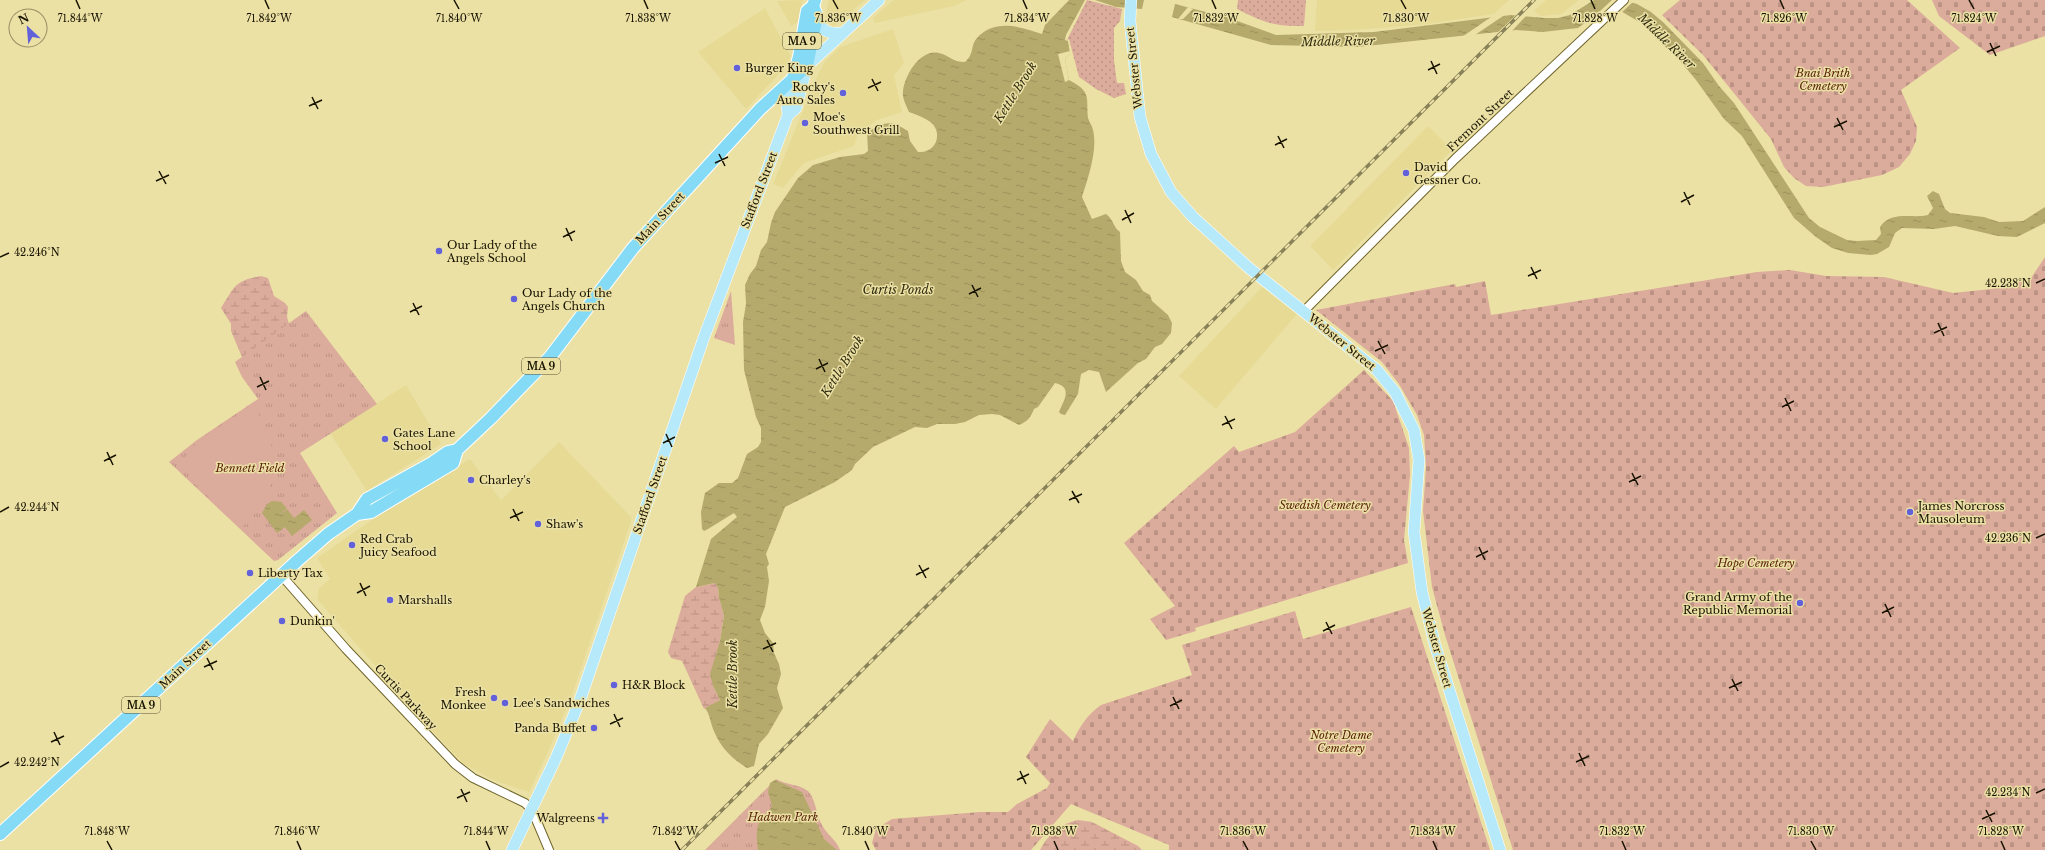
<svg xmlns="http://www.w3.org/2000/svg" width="2045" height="850" viewBox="0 0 2045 850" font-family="'Libre Baskerville',serif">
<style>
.built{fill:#e6da95}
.grass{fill:url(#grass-dots)}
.wetland{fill:url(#wetland-marsh)}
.cemetery{fill:url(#cemetery-stones)}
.park{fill:url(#park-tufts)}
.pitch{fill:#dbab9b}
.water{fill:url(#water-ripples)}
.pier{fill:#ece1a5}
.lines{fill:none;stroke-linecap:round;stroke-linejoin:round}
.minor-casing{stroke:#6e642a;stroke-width:10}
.major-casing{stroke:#fff;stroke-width:12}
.highway-casing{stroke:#fff;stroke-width:14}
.minor{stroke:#fff;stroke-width:8}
.major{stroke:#b6e9f9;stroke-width:11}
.highway{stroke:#85dbf5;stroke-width:12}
.rail-casing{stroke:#898158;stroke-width:3.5}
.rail{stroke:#ece1a5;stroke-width:2;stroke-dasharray:6;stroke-linecap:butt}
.ticks{fill:none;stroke:#171300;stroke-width:1.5}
.poi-dot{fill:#6261da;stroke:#ece1a5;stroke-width:1.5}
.labels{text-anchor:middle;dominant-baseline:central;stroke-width:3;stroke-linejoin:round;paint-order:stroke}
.shield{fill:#ece1a5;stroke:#575132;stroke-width:1}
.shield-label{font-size:10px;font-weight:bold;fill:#171300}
.poi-label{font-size:11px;fill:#171300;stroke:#ece1a5;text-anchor:start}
.street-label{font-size:11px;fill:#171300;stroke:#ece1a5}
.park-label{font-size:11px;font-style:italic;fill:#561c07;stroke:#ece1a5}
.water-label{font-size:12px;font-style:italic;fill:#322d10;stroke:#ece1a5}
.ticks-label{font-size:10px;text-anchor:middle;fill:#171300;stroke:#ece1a5;stroke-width:3;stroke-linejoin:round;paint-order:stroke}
</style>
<defs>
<pattern id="grass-dots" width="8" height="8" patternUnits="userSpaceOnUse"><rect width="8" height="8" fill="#dbab9b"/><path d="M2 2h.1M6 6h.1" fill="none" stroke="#bb9284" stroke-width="1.8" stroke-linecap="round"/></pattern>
<pattern id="wetland-marsh" width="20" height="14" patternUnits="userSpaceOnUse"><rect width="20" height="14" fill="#dbab9b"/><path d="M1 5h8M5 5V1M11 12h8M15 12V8" fill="none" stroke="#bb9284"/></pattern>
<pattern id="cemetery-stones" width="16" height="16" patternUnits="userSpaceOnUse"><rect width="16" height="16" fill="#dbab9b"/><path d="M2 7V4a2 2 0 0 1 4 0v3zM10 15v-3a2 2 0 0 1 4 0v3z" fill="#bb9284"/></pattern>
<pattern id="park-tufts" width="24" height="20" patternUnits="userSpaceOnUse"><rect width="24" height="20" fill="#dbab9b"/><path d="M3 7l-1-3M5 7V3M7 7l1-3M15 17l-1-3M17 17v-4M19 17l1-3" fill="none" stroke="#bb9284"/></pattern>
<pattern id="water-ripples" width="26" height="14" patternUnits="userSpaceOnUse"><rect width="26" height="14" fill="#b5aa6b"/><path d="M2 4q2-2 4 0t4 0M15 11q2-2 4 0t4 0" fill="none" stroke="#9b915b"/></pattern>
</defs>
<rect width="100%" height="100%" fill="#ece1a5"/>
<!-- built -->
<path class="built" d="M803,0L798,22L791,26L777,1Z
M829,0H865L833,27L825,17Z
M894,0H967L954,6L875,23L873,18Z
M1317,0H1509L1494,14L1427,24L1354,30L1315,31Z
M1546,0H1579L1561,14L1541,16L1534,11Z
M765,8L790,55L789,63L746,109L698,52Z
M893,29L904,63L894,75L902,112L877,120L858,134L854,146L804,163L783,188L773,184L815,81L825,61L840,47Z
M1428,126L1452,150L1333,270L1310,246Z
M1262,287L1297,314L1216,409L1179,376Z
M406,385L441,444L367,491L330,433Z
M559,442L632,518L572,695L548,752L529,792L493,780L464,764L424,722L317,599L319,588L330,579L317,558L395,504L470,459L501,500Z"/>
<!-- grass -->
<path class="grass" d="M1087,0L1122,9L1120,21L1114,28V60L1117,83H1124L1126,94L1114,98L1096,89L1079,77L1069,39L1067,40Z
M1238,0H1306L1304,26C1273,26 1265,23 1237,9Z"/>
<!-- wetland -->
<path class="wetland" d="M261,276L268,278L274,296L285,303L288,307L287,317L291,330L242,357L231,331V324L221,308C235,286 234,281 261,276Z
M715,583L718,587L719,598L724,615L713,686L720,700L704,709L682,661L671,658L668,652L685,596L696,587Z
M1078,820L1092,822L1138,846L1142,850H1040C1049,833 1060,824 1078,820Z"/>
<!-- cemetery -->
<path class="cemetery" d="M1680,0H1907L1960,48L1901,90L1917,127L1916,141L1910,154L1899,167L1882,175L1823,187L1806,186L1794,178L1784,167L1771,139L1703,55L1662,15Z
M1932,0H2045V36L1990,55L1939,16Z
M2045,257V850H1513L1445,635L1432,587L1423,511L1426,467L1424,435L1417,415L1399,384L1382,362L1316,310L1455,284L1456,287L1485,281L1491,315L1757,272L1790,270L1826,276L1884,277L1953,293L1991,289L2031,278Z
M1364,370L1393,401L1409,448L1410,475L1404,540L1408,563L1195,628L1196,631L1166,640L1150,619L1175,606L1124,543L1234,446L1239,452L1295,432Z
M1411,607L1490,850H1169V845L1071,804L1031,850H876L872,843L876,829L892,819L980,812H1008L1017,804L1047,788L1050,783L1026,757L1050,719L1073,741C1080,726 1087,715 1101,705L1192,675L1182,645L1295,611L1303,639Z"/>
<!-- park -->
<path class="park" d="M731,291L735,345L714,338Z
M306,311L377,404L300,453L337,513L278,560L274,561L169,462L197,440L258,399L242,377L235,362Z
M776,779C786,785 799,784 808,791C816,799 816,815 822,825C827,835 836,839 840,850H705Z"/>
<!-- pitch -->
<path class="pitch" d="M253,405C283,453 282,487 241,528L190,479L185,457L199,440Z"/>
<!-- water -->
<path class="water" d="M1069,0H1085L1066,35L1065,40L1068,41L1070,54L1065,59L1069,80C1092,92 1086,97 1088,118C1089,122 1092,125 1093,130C1098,150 1088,178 1082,197L1092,219L1106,214C1114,220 1113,227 1120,232L1121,261L1125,272L1136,280L1143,291L1150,295L1152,301L1168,315L1172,323L1171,333L1162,344L1155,347L1146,359L1138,363L1106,392L1099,372L1089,370L1081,374L1078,394L1065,415L1061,414L1059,412C1064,400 1073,387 1055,383L1038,407L1034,409C1031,417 1027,422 1019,425L1000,415L992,414L979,415L965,422L955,424H937L927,428L915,427L873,447L855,464L852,470L835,482L785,507L766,554L769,564L767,567L769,581L765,607L760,620L765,633L773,643L774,653L779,664L781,674L777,688L783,708L768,734L759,744L754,766L747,768C731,758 720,747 713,729C710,721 710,715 705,708L720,700L713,686L710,674L720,641L724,615L719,598L718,587L715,583L696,587L711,539L737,517L734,513L708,529L704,531L702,529L701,512L705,493L719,483H732L738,478L747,454L758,447L761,442V428L756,417L744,370L743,322L746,304L745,285L750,274L756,266L761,250L767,242L771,223L775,212L798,178L813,165L840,157L864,154L868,151L867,132C886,122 889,119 908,131L910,141L918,152C937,154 944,131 929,121C923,117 915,114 909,112C906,105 902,98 903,91C905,75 920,49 939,53C949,55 952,62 965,62C975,53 970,46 977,38C995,18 1021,27 1042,34L1045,25Z
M1095,0H1144L1142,9L1116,7Z
M1594,0H1623L1637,4L1651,12L1664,23L1703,63L1719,86L1734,103L1809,218L1820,227L1847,240L1857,241L1876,240L1881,234L1880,227C1891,210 1913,219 1928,215L1933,208L1927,196L1933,191L1939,194L1945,209L1950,213L1984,217L1999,222L2023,221L2045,207V223L2017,237L1998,236L1955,226L1934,229L1902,228L1895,233L1889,247L1877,254L1871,255L1848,253L1832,248L1816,237L1794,218L1742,136L1724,119L1696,80L1681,62L1641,23L1619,10L1599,12L1578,28L1560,30L1543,32L1516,30L1357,47L1271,45L1172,17L1175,4L1229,18L1276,35L1374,32L1511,15L1545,18H1558L1570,15Z
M272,501L281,502L287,508L277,517L287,509L294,518L304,510L312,520L292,536L285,527L277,533L262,513L267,504Z
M775,780L802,792L824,839L837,850H758C757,840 755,830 760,821C763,816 769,812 772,806L768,792L770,783Z"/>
<!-- pier -->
<path class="pier" d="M1612,0H1631L1634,1L1621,13L1613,12L1601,13L1599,12Z
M1188,7L1193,9L1183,19H1178Z
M1506,14L1472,37L1459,39L1494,15Z
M1517,14L1527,15L1511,32L1496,34Z
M1070,51V54L1065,59L1069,80L1065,82L1058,54Z"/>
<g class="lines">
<!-- minor casing -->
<g class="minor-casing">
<path id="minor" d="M1304,311L1455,159L1624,0
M282,576L346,649L455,764L473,778L525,803L532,810L549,850"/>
</g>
<!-- major casing -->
<g class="major-casing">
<path id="major" d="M1131,0L1130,21L1140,117L1151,154L1171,192L1193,217L1249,268L1377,370L1395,392L1414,430L1419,460L1414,532L1422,592L1435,645L1500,850
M817,16C820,30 827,34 841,33
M788,115L796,108L807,66L879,0
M512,850L556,758L580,700L704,337L788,115L787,106L793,79"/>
</g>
<!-- highway casing -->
<g class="highway-casing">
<path id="highway" d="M793,78L799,57L807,11L813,6
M357,514L371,512L453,463L457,450L491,418L550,357L633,248L760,109L807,66L817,16L813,6L815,0
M0,834L297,561L328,534L357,514L367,499L432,463L448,452L457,450"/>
</g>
<!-- minor -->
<use href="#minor" class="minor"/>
<!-- major -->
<use href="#major" class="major"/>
<!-- highway -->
<use href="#highway" class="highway"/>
<!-- rail casing -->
<g class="rail-casing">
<path id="rail" d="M682,850L1534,0"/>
</g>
<!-- rail -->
<use href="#rail" class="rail"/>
</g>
<!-- ticks -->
<path class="ticks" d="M76,0L80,9M265,0L269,9M454,0L459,9M644,0L648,9M833,0L838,9M1023,0L1027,9M1212,0L1216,9M1401,0L1406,9M1591,0L1595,9M1780,0L1784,9M1969,0L1974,9M1990,43L1996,56M1987,52L2000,46M1431,61L1437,74M1428,70L1440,64M872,79L878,91M868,88L881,82M312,97L318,109M309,106L322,100M1837,118L1843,130M1834,127L1847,121M1278,136L1284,148M1275,145L1287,139M719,154L725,166M715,163L728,157M159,171L166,184M156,181L169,175M1684,192L1690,205M1681,202L1694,195M1125,210L1131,223M1122,220L1134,213M566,228L572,241M563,237L575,231M0,257L9,253M1531,267L1537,279M1528,276L1541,270M2036,283L2045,279M972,285L978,297M969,294L981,288M413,303L419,315M410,312L422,306M1938,323L1944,336M1934,333L1947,327M1378,341L1385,354M1375,351L1388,345M819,359L825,372M816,369L828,363M260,377L266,390M257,387L269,381M1785,398L1791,411M1782,407L1794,401M1225,416L1232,429M1222,425L1235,419M666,434L672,447M663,443L675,437M107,452L113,465M104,461L116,455M1632,473L1638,485M1629,482L1641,476M1072,491L1079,503M1069,500L1082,494M513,509L519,521M0,512L9,507M510,518L523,512M2036,538L2045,534M1479,547L1485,560M1476,557L1488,551M919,565L926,578M916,575L929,568M360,583L366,596M357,593L370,586M1885,604L1891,617M1882,613L1894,607M1326,622L1332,634M1323,631L1335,625M767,640L773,652M763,649L776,643M207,658L213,670M204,667L217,661M1732,679L1738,691M1729,688L1742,682M1173,697L1179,709M1170,706L1182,700M614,714L620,727M610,724L623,718M54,732L60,745M51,742L64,736M1579,753L1585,766M1576,762L1589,756M0,767L9,762M1020,771L1026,784M1017,780L1029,774M461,789L467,802M2036,793L2045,789M457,798L470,792M1986,810L1992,822M1982,819L1995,813M107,841L112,850M297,841L301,850M486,841L490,850M675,841L680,850M865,841L869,850M1054,841L1058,850M1243,841L1248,850M1433,841L1437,850M1622,841L1626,850M1811,841L1816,850M2001,841L2005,850"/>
<!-- markers -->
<g class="poi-dot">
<circle cx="737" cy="68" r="4"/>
<circle cx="843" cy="93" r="4"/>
<circle cx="805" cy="123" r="4"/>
<circle cx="1406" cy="173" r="4"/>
<circle cx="439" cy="251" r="4"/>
<circle cx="514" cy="299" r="4"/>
<circle cx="385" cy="439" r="4"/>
<circle cx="471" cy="480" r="4"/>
<circle cx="1910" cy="512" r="4"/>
<circle cx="538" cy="524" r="4"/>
<circle cx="352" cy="545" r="4"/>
<circle cx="250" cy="573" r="4"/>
<circle cx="390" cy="600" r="4"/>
<circle cx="1800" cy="603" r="4"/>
<circle cx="282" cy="621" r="4"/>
<circle cx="614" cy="685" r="4"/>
<circle cx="494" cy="698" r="4"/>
<circle cx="505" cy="703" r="4"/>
<circle cx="594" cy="728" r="4"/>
<path d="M601 812h4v4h4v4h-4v4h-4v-4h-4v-4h4z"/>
</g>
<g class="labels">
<!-- shield labels -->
<g class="shield">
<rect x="783" y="33" width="38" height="16" rx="3"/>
<rect x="522" y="358" width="38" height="16" rx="3"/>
<rect x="122" y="697" width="38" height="16" rx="3"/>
</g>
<g class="shield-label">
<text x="802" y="41">MA 9</text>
<text x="541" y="366">MA 9</text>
<text x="141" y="705">MA 9</text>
</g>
<!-- poi labels -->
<g class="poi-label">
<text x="745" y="68">Burger King</text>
<text x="835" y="87" text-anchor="end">Rocky's<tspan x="835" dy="13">Auto Sales</tspan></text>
<text x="813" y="117">Moe's<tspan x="813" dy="13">Southwest Grill</tspan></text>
<text x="1414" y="167">David<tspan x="1414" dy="13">Gessner Co.</tspan></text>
<text x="447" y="245">Our Lady of the<tspan x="447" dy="13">Angels School</tspan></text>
<text x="522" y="293">Our Lady of the<tspan x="522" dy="13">Angels Church</tspan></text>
<text x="393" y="433">Gates Lane<tspan x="393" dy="13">School</tspan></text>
<text x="479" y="480">Charley's</text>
<text x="1918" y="506">James Norcross<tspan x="1918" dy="13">Mausoleum</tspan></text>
<text x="546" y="524">Shaw's</text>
<text x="360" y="539">Red Crab<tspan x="360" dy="13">Juicy Seafood</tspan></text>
<text x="258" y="573">Liberty Tax</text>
<text x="1792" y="597" text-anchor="end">Grand Army of the<tspan x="1792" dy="13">Republic Memorial</tspan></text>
<text x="398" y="600">Marshalls</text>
<text x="290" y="621">Dunkin'</text>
<text x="622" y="685">H&amp;R Block</text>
<text x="486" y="692" text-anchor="end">Fresh<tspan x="486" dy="13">Monkee</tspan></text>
<text x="513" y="703">Lee's Sandwiches</text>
<text x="586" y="728" text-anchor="end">Panda Buffet</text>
<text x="595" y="818" text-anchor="end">Walgreens</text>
</g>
<!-- street labels -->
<g class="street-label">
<text transform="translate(1134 68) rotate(-96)">Webster Street</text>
<text transform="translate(1480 120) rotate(-43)">Fremont Street</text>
<text transform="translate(759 190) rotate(-69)">Stafford Street</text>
<text transform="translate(660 218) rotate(-47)">Main Street</text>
<text transform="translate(1342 342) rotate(39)">Webster Street</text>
<text transform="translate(650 495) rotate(-71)">Stafford Street</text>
<text transform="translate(1437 648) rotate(74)">Webster Street</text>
<text transform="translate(185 664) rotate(-43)">Main Street</text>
<text transform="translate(406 697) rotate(47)">Curtis Parkway</text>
</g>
<!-- park labels -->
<g class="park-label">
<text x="1823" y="73">Bnai Brith<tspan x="1823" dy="13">Cemetery</tspan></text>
<text x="250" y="468">Bennett Field</text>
<text x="1325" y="505">Swedish Cemetery</text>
<text x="1756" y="563">Hope Cemetery</text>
<text x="1341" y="735">Notre Dame<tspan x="1341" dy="13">Cemetery</tspan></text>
<text x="783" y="817">Hadwen Park</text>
</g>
<!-- water labels -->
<g class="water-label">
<text transform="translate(1338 41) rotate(-1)">Middle River</text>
<text transform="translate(1667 41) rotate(44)">Middle River</text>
<text transform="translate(1015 92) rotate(-58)">Kettle Brook</text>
<text x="898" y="289">Curtis Ponds</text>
<text transform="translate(842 366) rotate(-58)">Kettle Brook</text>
<text transform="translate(732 674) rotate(-90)">Kettle Brook</text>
</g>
</g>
<g class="ticks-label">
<text x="80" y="22">71.844°W</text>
<text x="269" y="22">71.842°W</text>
<text x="459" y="22">71.840°W</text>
<text x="648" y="22">71.838°W</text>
<text x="838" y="22">71.836°W</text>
<text x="1027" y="22">71.834°W</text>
<text x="1216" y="22">71.832°W</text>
<text x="1406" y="22">71.830°W</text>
<text x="1595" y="22">71.828°W</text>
<text x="1784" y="22">71.826°W</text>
<text x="1974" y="22">71.824°W</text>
<text x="37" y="256">42.246°N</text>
<text x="2008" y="287">42.238°N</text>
<text x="37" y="511">42.244°N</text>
<text x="2008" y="542">42.236°N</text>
<text x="37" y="766">42.242°N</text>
<text x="2008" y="796">42.234°N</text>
<text x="107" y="835">71.848°W</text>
<text x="297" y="835">71.846°W</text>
<text x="486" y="835">71.844°W</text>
<text x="675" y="835">71.842°W</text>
<text x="865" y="835">71.840°W</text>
<text x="1054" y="835">71.838°W</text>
<text x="1243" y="835">71.836°W</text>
<text x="1433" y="835">71.834°W</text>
<text x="1622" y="835">71.832°W</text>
<text x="1811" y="835">71.830°W</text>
<text x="2001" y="835">71.828°W</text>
</g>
<!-- north arrow -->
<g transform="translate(28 28) rotate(334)"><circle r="19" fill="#ece1a5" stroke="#978f63"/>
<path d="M0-3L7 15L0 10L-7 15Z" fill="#6261da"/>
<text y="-6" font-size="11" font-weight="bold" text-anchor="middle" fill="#171300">N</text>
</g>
</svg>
